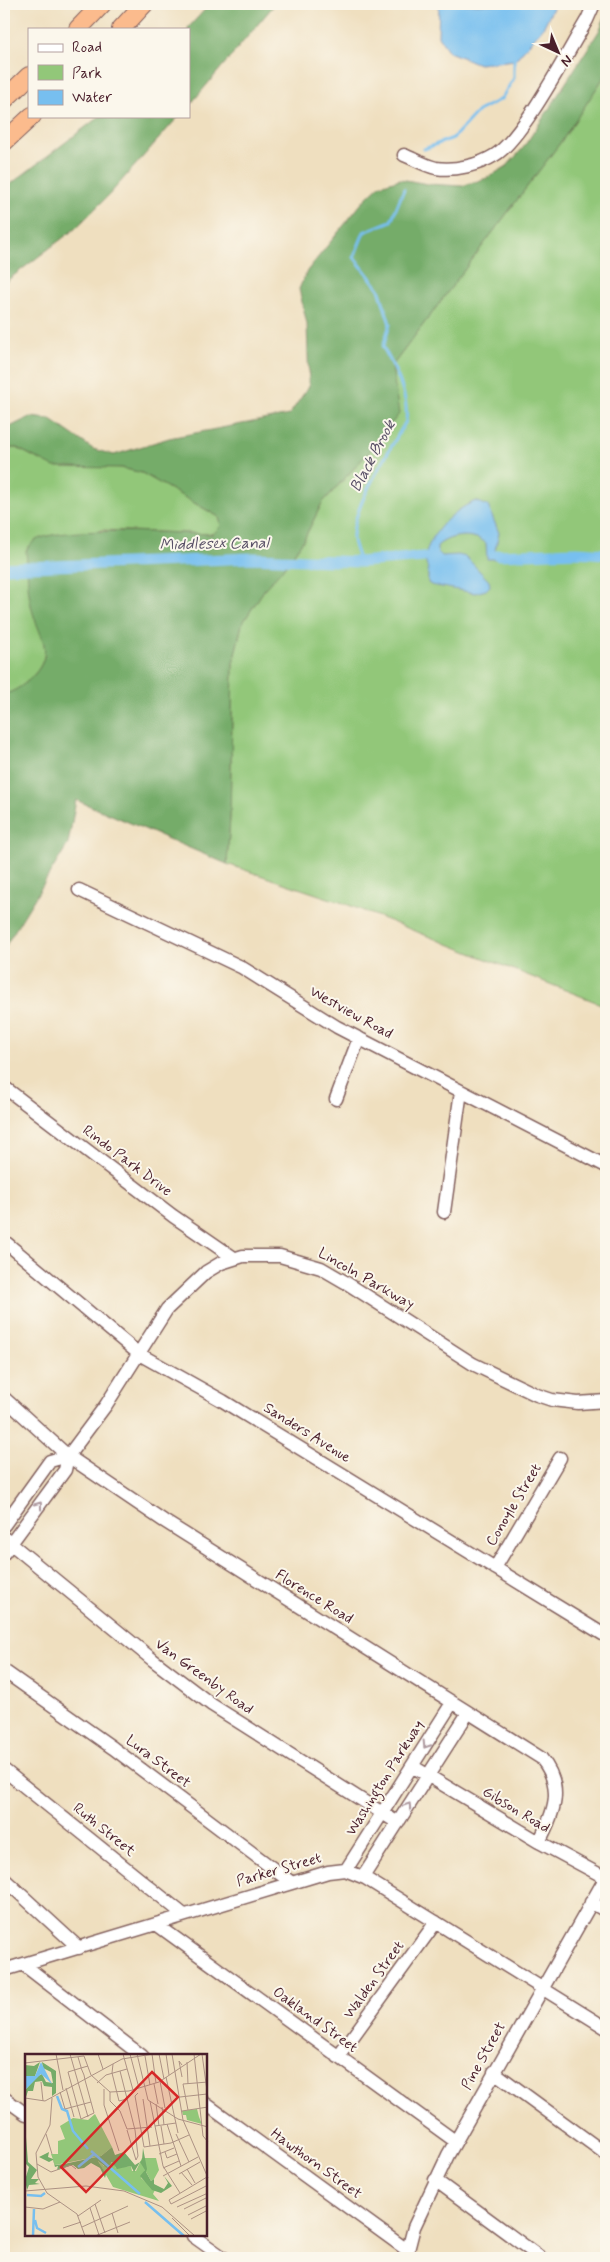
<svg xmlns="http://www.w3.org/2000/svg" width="610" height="2262" viewBox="0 0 610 2262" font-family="Mynerve,sans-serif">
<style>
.green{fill:#92c779;stroke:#6e7352}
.forest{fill:#75ac69;stroke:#60664a}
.water{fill:#77bfef;stroke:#606f8d}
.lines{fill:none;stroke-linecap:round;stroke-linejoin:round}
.stream{stroke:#77bfef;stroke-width:3}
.canal{stroke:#77bfef;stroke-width:11}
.minor-casing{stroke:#84625f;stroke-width:15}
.highway-casing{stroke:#84625f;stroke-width:20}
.minor{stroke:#fff;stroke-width:12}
.highway{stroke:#fbbb8d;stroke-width:18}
.oneway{stroke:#ae9aa0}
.labels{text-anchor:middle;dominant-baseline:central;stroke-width:4;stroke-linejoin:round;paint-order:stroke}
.street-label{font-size:15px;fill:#4a1f2b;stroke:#fbf7ec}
.water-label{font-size:16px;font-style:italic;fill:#584f66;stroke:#fbf7ec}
.inset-river{fill:none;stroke:#77bfef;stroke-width:2.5}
.inset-road{fill:none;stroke:#ad9284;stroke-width:1}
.view{fill:#d62828;fill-opacity:0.15;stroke:#d62828;stroke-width:2.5}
.inset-edge{fill:none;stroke:#4a1f2b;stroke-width:2.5}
</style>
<rect width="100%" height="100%" fill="#fbf7ec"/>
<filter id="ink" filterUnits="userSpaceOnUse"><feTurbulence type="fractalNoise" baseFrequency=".02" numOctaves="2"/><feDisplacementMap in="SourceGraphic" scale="10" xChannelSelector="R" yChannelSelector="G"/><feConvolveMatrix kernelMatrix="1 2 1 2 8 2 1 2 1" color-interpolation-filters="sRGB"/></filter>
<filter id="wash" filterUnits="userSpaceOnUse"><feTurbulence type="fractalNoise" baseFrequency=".0096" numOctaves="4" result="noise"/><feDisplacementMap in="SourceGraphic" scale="20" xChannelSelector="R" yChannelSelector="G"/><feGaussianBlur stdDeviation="1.12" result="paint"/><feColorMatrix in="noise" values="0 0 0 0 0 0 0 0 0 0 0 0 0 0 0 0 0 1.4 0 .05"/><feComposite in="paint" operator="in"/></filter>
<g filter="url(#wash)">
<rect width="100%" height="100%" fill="#efdfbf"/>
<!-- green -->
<path class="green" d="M606,74V1006L346,904L227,864L230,817L233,663L242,624L266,587L286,565L304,539L322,503L369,452L398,414L392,366L563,139Z
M4,448H17L36,458L122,468L142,473L219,517L221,526L213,534L101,530L31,605C41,633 56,654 31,678C23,686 15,692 4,694Z"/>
<!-- forest -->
<path class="forest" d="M210,4H275L189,106V29H187Z
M606,15V74L563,139L392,366L399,414L369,452L322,503L304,539L286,565L266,587L242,624L233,663L230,817L227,864L76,800L68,844L6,945H4V694C14,692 22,686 30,679C59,651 37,636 31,605C27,588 28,569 26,551C28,548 31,544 33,542C55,524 180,534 213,534L221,526L219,517L142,473L122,468L54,467L17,448H4V430L30,417L50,419L93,449L114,455L169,438L289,415L309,386L307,324L299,289L307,271L365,199L380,185L400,179L428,184L462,186L487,178L507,166L523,148L547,112L599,31Z
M100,116H179L109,195L76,228L4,283V189Z"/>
<!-- water -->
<path class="water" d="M439,4H555L543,28L515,60L479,64L449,52L438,36Z
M476,501L488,506L499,533L495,550L501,559H487L486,543C472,532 449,535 437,546V551L442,556L458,555L466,557L489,581L490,586L486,590L475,593L431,585L428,583V569L424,558C431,533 452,510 476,501Z"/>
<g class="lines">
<!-- stream -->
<path class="stream" d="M424,149L453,138L478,111L501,99L514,78V58
M360,562C358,556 354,547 353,540C351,507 390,451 406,421C409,395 395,369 383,347L390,324L379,289L354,257L364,232L391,221L404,189"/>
<!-- canal -->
<path class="canal" d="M498,555L577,552L606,554
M4,568L253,558L360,562L424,557"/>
</g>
</g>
<g filter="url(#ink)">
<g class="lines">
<!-- minor casing -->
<g class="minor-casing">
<path id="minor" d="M404,155C414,159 426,166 436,168C455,171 479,165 495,155C523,138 568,51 587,20L594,4
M79,890L241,967L337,1027L606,1166
M4,1087L173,1216L234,1258
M336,1099L359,1038
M444,1212L461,1091
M4,1241L139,1354L223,1401L606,1636
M4,1398L68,1456L164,1521L541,1758C565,1787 554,1813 539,1842
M4,1525L50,1461L68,1456
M4,1538L153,1660L212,1705L398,1823
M4,1553L65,1470L68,1456L106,1405L167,1309L206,1272L221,1263L243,1256H280L321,1268L345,1282L473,1364L537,1395L552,1400L578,1403L606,1401
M495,1568L560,1458
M4,1671L113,1748L292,1883
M412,1766L539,1842L606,1878
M4,1770L184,1915
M346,1870L452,1703
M363,1877L468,1713
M4,1879L79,1948
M591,1902L606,1911
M156,1924L455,2141
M24,1965L142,2056
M4,1970L328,1872L345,1870L365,1878L606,2028
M338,2057L436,1922
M494,2072L606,2154
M4,2098L26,2114
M206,2104L407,2250
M435,2180L541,2258
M193,2236L224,2258
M406,2258L414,2227L448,2155L606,1877"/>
</g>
<!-- highway casing -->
<g class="highway-casing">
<path id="highway" d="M78,29L102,4
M121,29L144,4
M4,100L29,76
M4,142L32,116"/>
</g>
<!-- minor -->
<use href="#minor" class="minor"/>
<!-- highway -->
<use href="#highway" class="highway"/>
</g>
<!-- one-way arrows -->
<defs><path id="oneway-chevron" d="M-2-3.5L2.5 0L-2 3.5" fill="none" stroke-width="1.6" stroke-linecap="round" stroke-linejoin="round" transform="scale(1.25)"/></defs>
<g class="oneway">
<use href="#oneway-chevron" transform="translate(39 1505) rotate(-54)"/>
<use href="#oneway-chevron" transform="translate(426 1745) rotate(122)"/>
<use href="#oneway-chevron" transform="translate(408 1806) rotate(-58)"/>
</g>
</g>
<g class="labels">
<!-- street labels -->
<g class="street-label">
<text transform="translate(351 1013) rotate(29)">Westview Road</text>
<text transform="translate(127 1161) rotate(37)">Rindo Park Drive</text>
<text transform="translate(366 1279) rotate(30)">Lincoln Parkway</text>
<text transform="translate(307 1433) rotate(32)">Sanders Avenue</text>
<text transform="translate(514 1505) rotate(-59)">Conoyle Street</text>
<text transform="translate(314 1597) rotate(32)">Florence Road</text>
<text transform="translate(204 1677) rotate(36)">Van Greenby Road</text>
<text transform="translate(158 1762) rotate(37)">Lura Street</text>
<text transform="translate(385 1778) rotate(-58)">Washington Parkway</text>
<text transform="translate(516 1810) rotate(31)">Gibson Road</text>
<text transform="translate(104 1830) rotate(39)">Ruth Street</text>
<text transform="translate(279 1870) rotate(-16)">Parker Street</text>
<text transform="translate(374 1980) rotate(-54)">Walden Street</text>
<text transform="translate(315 2020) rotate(36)">Oakland Street</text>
<text transform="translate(484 2056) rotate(-61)">Pine Street</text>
<text transform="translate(316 2164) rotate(36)">Hawthorn Street</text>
</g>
<!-- water labels -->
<g class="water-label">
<text transform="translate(373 456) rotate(-62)">Black Brook</text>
<text transform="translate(214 544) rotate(-1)">Middlesex Canal</text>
</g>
</g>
<!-- overview -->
<g transform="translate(25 2054)">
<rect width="182" height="182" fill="#efdfbf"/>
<path d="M172,55L174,63L177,70L162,66L161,61H158L157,57ZM70,60L87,93L76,102L30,111L26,100H33V87L40,85L35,72L48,64L63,66ZM117,104H131L134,116L129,125L126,127L120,116L116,124L130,136L128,140L134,147L88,133L73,107L79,112L89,108L91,114L106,112L107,117H111Z" fill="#92c779"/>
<path d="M15,8L10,22H0V11L9,12ZM17,8L31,17V39L27,42V33L19,32L17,27L10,28L8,37H3L1,43L0,36L13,22L17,20L21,28L28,29L26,18L18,14ZM1,83L3,108L12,116L6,125H14L10,129L15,130L4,131L2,136L0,126L4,113L0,109ZM87,93L90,101L99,98L110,111L115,108L117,106L118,94L122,115L121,118L126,127L129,125V130L139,135L143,129L139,122L147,132L136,139L127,136L115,122L120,116L115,108L109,118L106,112L92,115L87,108L82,114L73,107L81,120L80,124L75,114L66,109L59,114L53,115L48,111L32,116L33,112L30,113L28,106L24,108L14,103L24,98L23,103L28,105L30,111L39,110L76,102Z" fill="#75ac69"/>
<path d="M16,8L27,30L16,20L0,36V22H10Z" fill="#77bfef"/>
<path class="inset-river" d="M32,42L37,55L42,57L48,77L63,95M66,97L115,140M53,113L69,100M2,141L16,142L20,139M120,148L159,182M10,166L12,174L21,179M8,182L9,155"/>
<path class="inset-road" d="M31,0L38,36M45,0L63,63M73,0L78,15M98,0L108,36M105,0L114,34M112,0L123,46L153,65L183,73M127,0L131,29M134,0L139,25M141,0L144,21M147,0L158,66L183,124M169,0L178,82L183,88M177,0L183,44M120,2L125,31M53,3L56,13V14L59,21L60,26L69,59L56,65L43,18L56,14L63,12M162,8L163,30M0,9L59,2L66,21M88,10L87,19L94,47L102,45M95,17L110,76L113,102L111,106L102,76M66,21L85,38L104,37L134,28L176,0M141,23L153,79M157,23L154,7L157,11M135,27L140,54M16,28L18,47M72,29L81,21L102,15M129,30L133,50M41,34L49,63M79,35V51L94,97M35,38L40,55L66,48M85,38V47L95,57L102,75L127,73M113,39L110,42L119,93L146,89L164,81M155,43L182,40M0,44L20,47L97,5L128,0M27,44L25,71L11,99L13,123L22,139L52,160L60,182M118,45L125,92M125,47L130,72M131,50L134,72M137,53L139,71M163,56L158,30L183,28M157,57L183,53M142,70L156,112M130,72L138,112L155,139M130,72L151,69M136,72L139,90M21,80L27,100M151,80L164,108M140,98L142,104L152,100M134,100L149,94M12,110L26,118L46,111L51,115M138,114L154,107M162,115L170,129M156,118L167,131M154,120L175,108M138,122L173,103M182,123L144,146L146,150L183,131M0,137L61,132L99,137L137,153L170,182M70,150L80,179M0,153L18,155L35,148M152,153L183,139M65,154L74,181M159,155L183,143M87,159L93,179M163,161L183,151M53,162L76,146M147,164L165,182M166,165L183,156M57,173L103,152M38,174L56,168M70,182L105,168"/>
<path class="view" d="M127,18L153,43L61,138L36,113Z"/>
<rect width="182" height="182" class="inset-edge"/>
</g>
<!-- margin -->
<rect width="610" height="2262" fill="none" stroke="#fbf7ec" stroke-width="20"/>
<!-- legend -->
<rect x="28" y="28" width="162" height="90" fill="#fbf7ec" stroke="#b4a19f"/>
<rect x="38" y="44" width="25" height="8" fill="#ffffff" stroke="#b4a19f"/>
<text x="72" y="52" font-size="15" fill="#4a1f2b">Road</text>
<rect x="38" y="65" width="25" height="15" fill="#92c779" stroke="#b4a19f"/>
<text x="72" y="78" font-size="15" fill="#4a1f2b">Park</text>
<rect x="38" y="90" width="25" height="15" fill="#77bfef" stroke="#b4a19f"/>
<text x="72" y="102" font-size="15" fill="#4a1f2b">Water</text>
<!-- north arrow -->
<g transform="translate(558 52) rotate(136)" stroke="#fbf7ec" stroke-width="4" paint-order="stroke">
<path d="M0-4L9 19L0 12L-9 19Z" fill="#4a1f2b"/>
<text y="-8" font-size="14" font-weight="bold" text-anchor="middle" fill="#4a1f2b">N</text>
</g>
</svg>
